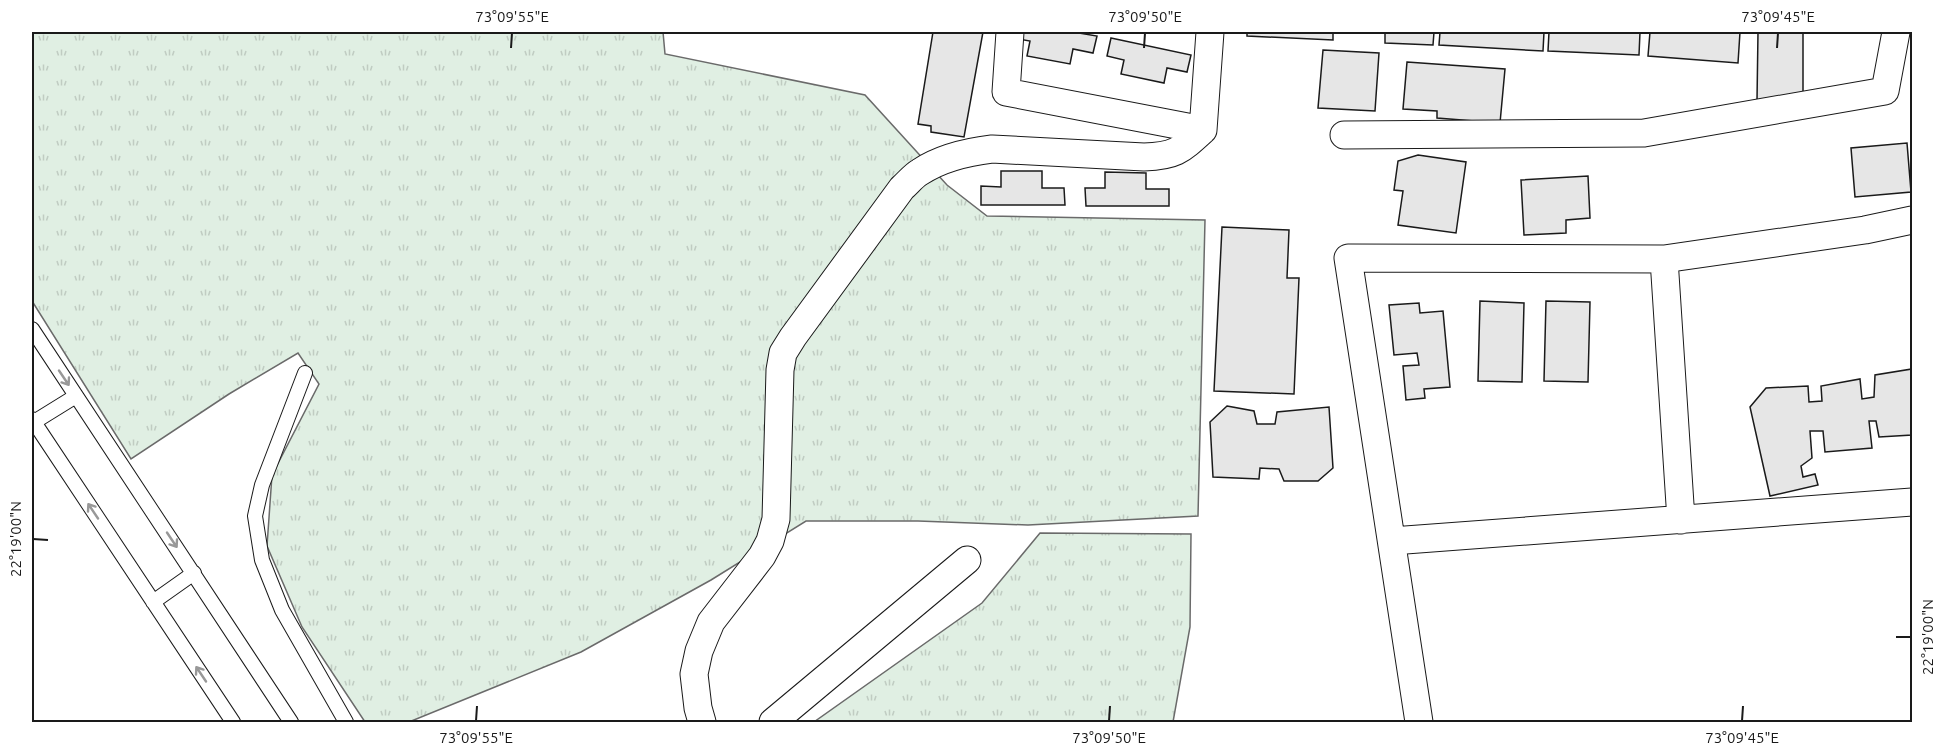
<svg xmlns="http://www.w3.org/2000/svg" width="1944" height="754" viewBox="0 0 1944 754" font-family="Ubuntu,sans-serif">
<style>
.grass{fill:url(#grass-tufts);stroke:#6a6a6a;stroke-width:1.5}
.building{fill:#e6e6e6;stroke:#1a1a1a;stroke-width:1.5}
.lines{fill:none;stroke-linecap:round;stroke-linejoin:round}
.lane-casing{stroke:#1a1a1a;stroke-width:16}
.street-casing{stroke:#1a1a1a;stroke-width:29}
.lane{stroke:#fff;stroke-width:14}
.street{stroke:#fff;stroke-width:27}
.oneway{stroke:#989898}
.ticks{fill:none;stroke:#1a1a1a;stroke-width:2}
.neatline{fill:none;stroke:#1a1a1a;stroke-width:2}
.ticks-label{font-size:15px;text-anchor:middle;fill:#1a1a1a}
</style>
<defs>
<pattern id="grass-tufts" width="24" height="20" patternUnits="userSpaceOnUse" patternTransform="scale(1.5)"><rect width="24" height="20" fill="#e0efe3"/><path d="M3 7l-1-3M5 7V3M7 7l1-3M15 17l-1-3M17 17v-4M19 17l1-3" fill="none" stroke="#c0ccc2"/></pattern>
</defs>
<rect width="100%" height="100%" fill="#fff"/>
<!-- grass -->
<path class="grass" d="M32,32H663L665,54L865,95L947,185L987,216L1205,220L1198,516L1028,525L918,521H806L711,580L581,652L409,722H365L302,627L267,546L272,475L319,384L298,353L229,394L131,459L32,301Z
M1040,533L1191,534L1190,627L1173,722H814L982,603Z"/>
<!-- building -->
<path class="building" d="M933,32H983L964,137L931,132V126L918,124Z
M1014,32H1073L1097,36L1093,53L1073,49L1070,64L1027,56L1030,41L1013,38Z
M1247,32H1333V40L1247,36Z
M1385,32H1434L1433,45L1385,43Z
M1440,32H1544L1543,51L1439,45Z
M1549,32H1640L1639,55L1548,51Z
M1650,32H1740L1738,63L1648,56Z
M1758,32L1803,33V102L1757,101Z
M1111,38L1191,55L1187,72L1167,68L1164,83L1121,74L1124,60L1107,56Z
M1323,50L1379,53L1375,111L1318,108Z
M1407,62L1505,69L1500,123L1437,118V111L1403,109Z
M1907,143L1911,192L1855,197L1851,148Z
M1418,155L1466,162L1456,233L1398,225L1403,191L1394,190L1398,161Z
M1001,171H1042V188H1064L1065,205H981V186L1001,187Z
M1105,172L1146,173V189H1169V206H1086L1085,188H1105Z
M1588,176L1590,218L1566,220V233L1524,235L1521,180Z
M1222,227L1289,230L1287,278H1299L1294,394L1214,391Z
M1480,301L1524,303L1522,382L1478,381Z
M1546,301L1590,302L1588,382L1544,381Z
M1419,303L1420,313L1443,311L1450,387L1424,389L1425,398L1406,400L1403,366L1419,365L1417,353L1394,355L1389,305Z
M1912,369V435L1879,437L1876,421H1869L1872,448L1825,452L1823,431H1810L1812,458L1801,466L1803,477L1815,474L1818,485L1770,496L1750,407L1766,388L1808,386L1809,402L1822,401L1821,386L1860,379L1862,399L1874,397L1875,375Z
M1227,406L1254,411L1257,424H1275L1277,412L1329,407L1333,468L1318,481H1284L1279,469L1260,468L1259,479L1213,477L1210,422Z"/>
<g class="lines">
<!-- lane casing -->
<g class="lane-casing">
<path id="lane" d="M32,329L291,722
M305,373L262,485L255,516L262,560L282,610L346,722
M32,419L233,722
M34,422L76,396
M153,602L194,573"/>
</g>
<!-- street casing -->
<g class="street-casing">
<path id="street" d="M1010,32L1006,92L1203,130L1210,32
M1344,135L1644,133L1885,91L1896,32
M1664,259L1681,520
M1392,541L1912,502
M702,722L698,708L694,674L699,651L711,622L762,556L770,541L776,519L780,370L783,353L793,337L902,188C908,183 913,176 920,172C941,158 967,152 992,149L1144,157C1175,156 1180,151 1203,130
M773,722L967,560
M1419,722L1348,258L1664,259L1865,230L1912,220"/>
</g>
<!-- lane -->
<use href="#lane" class="lane"/>
<!-- street -->
<use href="#street" class="street"/>
</g>
<!-- one-way arrows -->
<defs><path id="oneway-shaft" d="M-6 0H5M1.5-3L5.5 0L1.5 3" fill="none" stroke-width="1.6" stroke-linecap="round" stroke-linejoin="round" transform="scale(1.5)"/></defs>
<g class="oneway">
<use href="#oneway-shaft" transform="translate(64 378) rotate(56)"/>
<use href="#oneway-shaft" transform="translate(93 511) rotate(-124)"/>
<use href="#oneway-shaft" transform="translate(172 540) rotate(56)"/>
<use href="#oneway-shaft" transform="translate(201 674) rotate(-124)"/>
</g>
<!-- ticks -->
<path class="ticks" d="M511,48L512,33M1144,48L1145,33M1777,48L1778,33M33,539L48,540M1896,637H1911M476,721L477,706M1109,721L1110,706M1742,721L1743,706"/>
<!-- border -->
<rect width="1944" height="754" fill="none" stroke="#ffffff" stroke-width="66"/>
<rect x="33" y="33" width="1878" height="688" class="neatline"/>
<g class="ticks-label">
<text x="512" y="22">73°09'55"E</text>
<text x="1145" y="22">73°09'50"E</text>
<text x="1778" y="22">73°09'45"E</text>
<text transform="translate(16 539) rotate(-90)" y="5">22°19'00"N</text>
<text transform="translate(1928 637) rotate(-90)" y="5">22°19'00"N</text>
<text x="476" y="743">73°09'55"E</text>
<text x="1109" y="743">73°09'50"E</text>
<text x="1742" y="743">73°09'45"E</text>
</g>
</svg>
